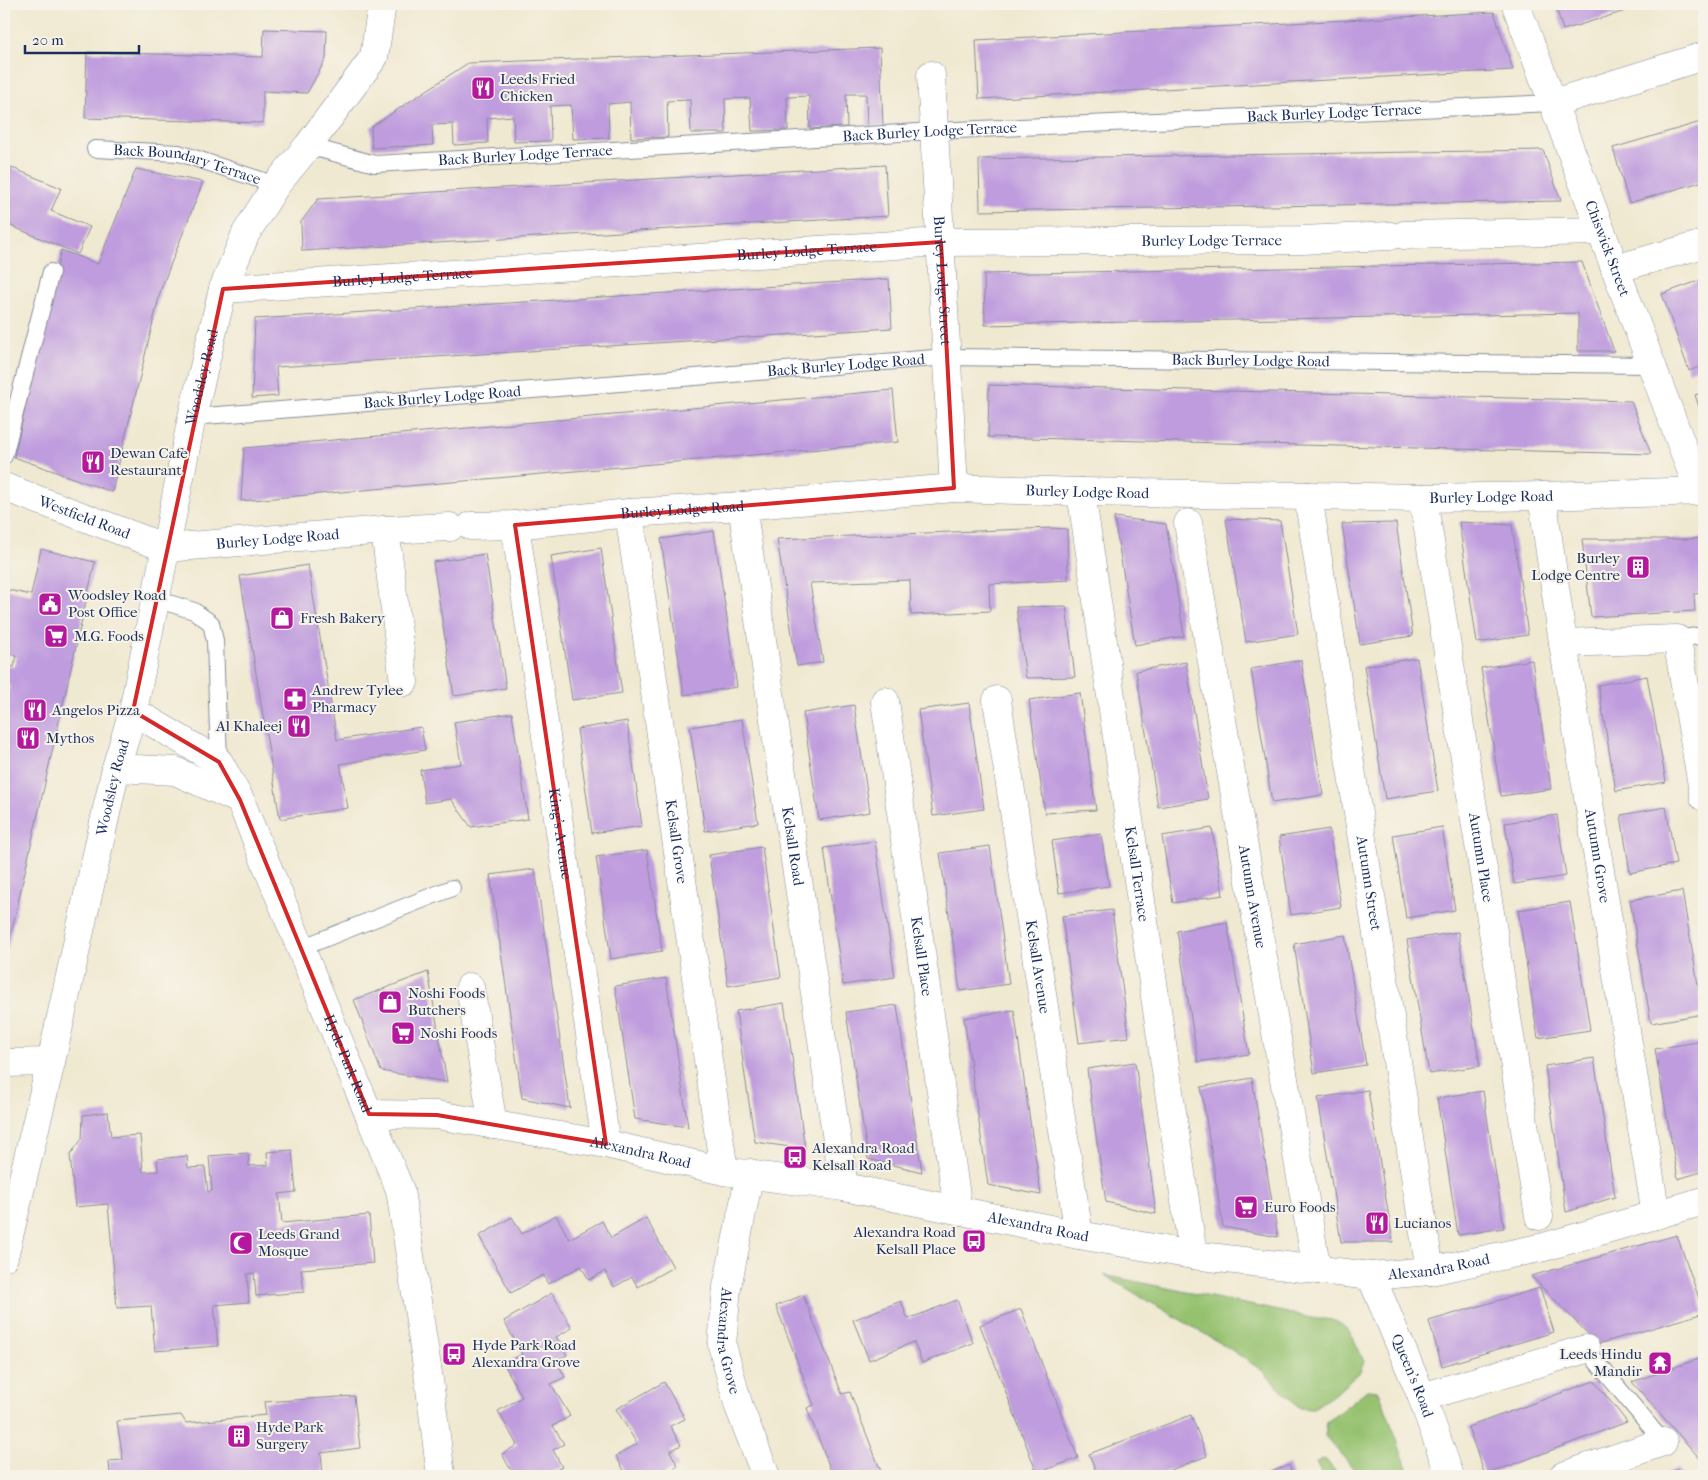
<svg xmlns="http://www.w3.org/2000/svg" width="1708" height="1480" viewBox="0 0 1708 1480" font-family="'IM FELL French Canon',serif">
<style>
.green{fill:#96c26f;stroke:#587866}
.building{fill:#bf9cde}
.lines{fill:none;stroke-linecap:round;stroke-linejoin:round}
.service-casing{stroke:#868c98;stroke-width:18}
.minor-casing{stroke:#868c98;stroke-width:29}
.tertiary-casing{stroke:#868c98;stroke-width:29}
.service{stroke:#fff;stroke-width:16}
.minor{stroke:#fff;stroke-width:28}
.tertiary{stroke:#fff;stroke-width:28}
.marked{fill:none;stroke:#d62828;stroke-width:4;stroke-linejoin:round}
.labels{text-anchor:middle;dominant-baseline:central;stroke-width:4;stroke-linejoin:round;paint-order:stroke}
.poi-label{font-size:15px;fill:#1b2f5e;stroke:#f7f3e8;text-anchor:start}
.street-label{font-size:15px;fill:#1b2f5e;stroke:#f7f3e8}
</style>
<rect width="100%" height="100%" fill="#f7f3e8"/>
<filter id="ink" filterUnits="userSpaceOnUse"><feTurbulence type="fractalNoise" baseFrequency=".02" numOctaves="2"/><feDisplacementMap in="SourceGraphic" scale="10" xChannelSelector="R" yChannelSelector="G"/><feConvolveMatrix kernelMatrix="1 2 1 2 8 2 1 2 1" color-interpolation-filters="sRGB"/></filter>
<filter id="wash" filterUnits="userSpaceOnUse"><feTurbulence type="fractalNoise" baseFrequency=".0096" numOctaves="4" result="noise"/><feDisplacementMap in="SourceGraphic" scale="20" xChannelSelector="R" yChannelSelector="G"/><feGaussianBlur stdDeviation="1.12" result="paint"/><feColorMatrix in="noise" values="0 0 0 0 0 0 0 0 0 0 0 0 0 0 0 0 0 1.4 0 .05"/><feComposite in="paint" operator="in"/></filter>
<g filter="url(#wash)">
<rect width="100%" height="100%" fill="#f0e9d1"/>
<!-- green -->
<path class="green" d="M1104,1275L1317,1319C1323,1319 1332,1319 1337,1322C1352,1329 1358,1348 1364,1362L1360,1372L1336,1393L1312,1409L1300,1408L1260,1369L1227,1347Z
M1367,1390L1379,1391L1410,1476H1360L1325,1436L1327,1422Z
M1325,1459L1339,1476H1322L1316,1462Z"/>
<g id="blocks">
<!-- building -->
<path class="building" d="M1555,4H1648L1563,30Z
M1494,12L1513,70L979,99L976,40Z
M4,29H6V81H4Z
M264,29L327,31L326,59L307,93L263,91V123L85,118L87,52L263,57Z
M880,48L883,126L867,127L866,94H846L847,127L810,129L809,96L787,97L788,130L752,131L750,98L725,99L726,133H691L690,100L667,101L668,137L631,138L630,102L608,104L609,138L573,139L571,105L550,106L551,141L514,142L513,116L487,118L488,143L454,145L453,124L432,125L433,145L372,148L371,127L468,63Z
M1704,121V181L1629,203L1613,148Z
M1543,150L1561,201L980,211L979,159Z
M885,165L888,216L302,251L301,222L318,199Z
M10,167L61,188L51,211L90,227L78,254L4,223V182Z
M136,169L203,182L161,289L112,492L14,457L61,250L98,264Z
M1582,262L1614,351H1578V313L985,325L984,274Z
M889,279L892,328L276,367L278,396L252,398L255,319Z
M1704,279V365L1689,371L1662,294Z
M989,385L1631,401L1651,454L988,437Z
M893,390L898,442L241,501L244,448Z
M1704,392V421L1695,395Z
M1114,517L1166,524L1184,636L1135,645Z
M1226,519L1280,521L1298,634L1246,642Z
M1459,522L1512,525L1528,635L1477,643Z
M1396,523L1413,636L1360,644L1342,524Z
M1051,528L1067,529L1068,580L989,584L990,611L911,615L910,580L810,583L823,662L797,666L777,539Z
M714,531L737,687L684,695L661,539Z
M1704,538V593L1694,594L1695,611L1591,617L1582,539H1689Z
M601,548L622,693L572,700L551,556Z
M41,549L95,562L5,960L4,712L10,684L4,683V665L14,667L17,656L4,653V589L31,595Z
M485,554L506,688L454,696L433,562Z
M308,565L337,740L421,727L425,750L340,764L348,808L280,819L240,576Z
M1066,606L1075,677L1026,678L1016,607Z
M1417,658L1438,791L1385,799L1364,666Z
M1301,660L1323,795L1272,803L1251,669Z
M1532,660L1551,789L1501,796L1481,668Z
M1186,662L1208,799L1158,807L1136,671Z
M1647,676L1666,782L1616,791L1598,685Z
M1080,693L1096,810L1045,813L1029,700Z
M969,703L984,809L933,816L918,710Z
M854,705L870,812L819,820L803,713Z
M512,713L528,819L471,827L451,799L425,803L420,770L461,764L454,722Z
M742,719L758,823L705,831L690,727Z
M627,721L642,826L592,833L577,729Z
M1666,807L1676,864L1630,873L1621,815Z
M1557,815L1566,876L1514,884L1505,823Z
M1442,827L1455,910L1406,918L1393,835Z
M1212,828L1223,895L1173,903L1162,836Z
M1329,829L1341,907L1291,915L1279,837Z
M1101,834L1109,886L1059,893L1052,841Z
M875,841L895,977L843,985L824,848Z
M990,846L1009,984L960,991L940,853Z
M762,847L781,977L728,986L709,855Z
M647,850L662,951L611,959L596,857Z
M535,869L545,937L570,1108L522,1098L490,875Z
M1682,891L1703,1014L1651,1023L1630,900Z
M1570,902L1590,1030L1538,1038L1518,910Z
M1112,910L1129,1037L1079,1043L1062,916Z
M1227,922L1249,1054L1198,1062L1177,931Z
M1458,932L1480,1066L1429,1074L1407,940Z
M1345,935L1366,1065L1314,1073L1294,944Z
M428,972L447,1082L381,1071L354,1000Z
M666,978L671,1011L688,1127L635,1119L620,1019L615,986Z
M784,1003L789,1036L805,1149L755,1142L745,1076L736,1011Z
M897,1005L913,1115L922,1172L868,1159L857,1086L846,1012Z
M1014,1010L1026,1094L1041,1195L988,1185L964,1018Z
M1704,1041V1171L1678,1179L1655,1049Z
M1594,1058L1615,1197L1566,1212L1545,1066Z
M1135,1062L1149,1161L1156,1214L1106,1202L1096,1135L1087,1069Z
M1252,1078L1268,1178L1278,1237L1223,1227L1201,1087Z
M1368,1090L1393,1242H1341L1318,1098Z
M1483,1091L1504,1228L1458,1235L1437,1098Z
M108,1112L111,1137L140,1135L143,1172L158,1171L157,1159L187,1156L188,1168L205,1167L208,1192L212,1191L209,1156L248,1153L249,1166L268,1165L267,1152L292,1150L296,1192L279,1194L282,1223L369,1215L373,1263L301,1269L304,1292L256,1296L254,1273L247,1274L249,1302L214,1305L218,1346L155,1351L151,1306L117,1308L108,1204L75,1207L70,1155L82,1139L83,1115Z
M556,1215L569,1239L602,1221L611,1238L646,1218L673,1267L638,1287L632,1277L614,1287L605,1271L589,1280L581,1266L548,1284L543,1275L511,1293L479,1236L512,1217L522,1234Z
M1677,1235L1704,1313L1598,1344L1531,1276Z
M1540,1288L1554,1332L1442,1366L1429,1321Z
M552,1293L572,1328L556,1337L567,1355L556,1360L565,1377L551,1384L570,1416L553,1426L564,1444L553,1450L562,1467L545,1476H514L502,1454L517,1445L498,1411L522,1397L504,1364L522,1354L504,1321Z
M803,1295L842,1394L850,1392L882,1474L877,1476H833L807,1408L814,1405L776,1306Z
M957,1300L973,1343L922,1363L914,1342L869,1360L853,1320L901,1301L908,1319Z
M1021,1309L1078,1458L1037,1473L980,1325Z
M1704,1357V1463L1632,1382Z
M1594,1381L1627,1422L1485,1475L1468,1427Z
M664,1382L685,1419L670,1426L681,1445L670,1451L678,1466L664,1474L665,1476H627L616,1456L637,1444L616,1409Z
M354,1396L360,1448L321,1453L323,1476H110L109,1461L123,1460L117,1421L181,1415L186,1423L266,1415L264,1402Z
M1191,1415L1207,1456L1155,1476H1098L1089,1454Z
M1289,1465L1293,1476H1262Z
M1678,1469L1683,1476H1660Z"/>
</g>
</g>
<g filter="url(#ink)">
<use href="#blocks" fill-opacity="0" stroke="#868c98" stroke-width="1"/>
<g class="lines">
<!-- service casing -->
<g class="service-casing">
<g id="service">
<path id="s1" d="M308,146L375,164L935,131L1553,103"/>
<path id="s2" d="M95,149L179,153L276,185"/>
<path id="s3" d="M192,417L947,357L1651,365"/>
<path d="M4,456L51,272"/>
<path d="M156,599L194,611L211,623L215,641L219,762"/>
<path d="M1677,639L1704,635"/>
<path d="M301,948L452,888"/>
<path d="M1586,1349L1663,1442"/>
</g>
</g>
<!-- minor casing -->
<g class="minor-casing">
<g id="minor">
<path id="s4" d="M1516,5L1699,491"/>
<path id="s5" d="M931,75L954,488"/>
<path d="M1553,103L1704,56"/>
<path d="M1404,235L1601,231"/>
<path d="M1615,269L1704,244"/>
<path id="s6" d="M223,289L941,242L1302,240L1390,236"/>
<path id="s7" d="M4,487L166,548L385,530L450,527"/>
<path id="s8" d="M1081,492L1193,1255"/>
<path id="s9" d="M1308,496L1430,1271"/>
<path id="s10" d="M1542,496L1563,643L1656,1215"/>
<path id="s11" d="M1423,498L1539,1216"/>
<path id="s12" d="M742,506L844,1187"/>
<path id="s13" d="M629,513L724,1171"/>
<path id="s14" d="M1188,523L1317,1270"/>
<path id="s15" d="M515,525L606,1144"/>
<path id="s16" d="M471,526L515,525L629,513L742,506L954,488L1081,492L1423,498L1542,496L1704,491"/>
<path d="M385,530L404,682"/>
<path d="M1563,643L1677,639L1704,797"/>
<path id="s17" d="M997,700L1079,1235"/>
<path id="s18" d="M885,701L958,1210"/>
<path id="s19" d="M133,711L219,762L240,800L400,1190L429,1380L441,1476"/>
<path d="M116,768L175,771L240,800"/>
<path d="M470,987L493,1125"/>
<path d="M4,1063L51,1062"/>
<path id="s20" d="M369,1114L437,1115L606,1144L724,1171L844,1187L1079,1235L1193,1255L1371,1276L1430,1271L1544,1247L1704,1201"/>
<path id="s21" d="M750,1173L727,1287L722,1345L739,1407L766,1476"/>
<path id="s22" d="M1371,1276L1422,1397L1450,1476"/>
<path d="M1422,1397L1586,1349"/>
<path d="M1563,1476L1663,1442"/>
</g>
</g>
<!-- tertiary casing -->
<g class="tertiary-casing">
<g id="tertiary">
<path id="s23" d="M4,1257L51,1062L116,768L133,711L192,417L223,289L246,233L276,185L308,146L374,57L382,4"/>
</g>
</g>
<!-- service -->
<use href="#service" class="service"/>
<!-- minor -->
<use href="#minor" class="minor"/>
<!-- tertiary -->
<use href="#tertiary" class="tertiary"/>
</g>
</g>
<!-- marked area -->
<path class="marked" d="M941,242L954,488L515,525L606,1144L437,1115L369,1114L240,800L219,762L133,711L223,289Z"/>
<!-- icons -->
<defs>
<g id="restaurant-square" transform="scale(1.25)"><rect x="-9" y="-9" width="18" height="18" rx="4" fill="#b5179e" stroke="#f7f3e8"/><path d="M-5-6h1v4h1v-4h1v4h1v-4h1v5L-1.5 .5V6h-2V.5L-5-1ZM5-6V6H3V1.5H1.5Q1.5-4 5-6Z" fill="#fff"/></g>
<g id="building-square" transform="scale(1.25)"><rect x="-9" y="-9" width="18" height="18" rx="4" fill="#b5179e" stroke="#f7f3e8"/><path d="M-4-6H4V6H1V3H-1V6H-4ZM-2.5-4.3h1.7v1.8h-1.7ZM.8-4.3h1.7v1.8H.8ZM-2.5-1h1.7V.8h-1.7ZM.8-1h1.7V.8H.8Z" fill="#fff"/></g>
<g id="civic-square" transform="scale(1.25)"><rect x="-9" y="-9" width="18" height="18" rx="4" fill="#b5179e" stroke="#f7f3e8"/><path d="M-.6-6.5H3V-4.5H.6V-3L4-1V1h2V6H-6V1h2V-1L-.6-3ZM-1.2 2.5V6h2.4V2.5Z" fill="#fff"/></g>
<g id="shop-square" transform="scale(1.25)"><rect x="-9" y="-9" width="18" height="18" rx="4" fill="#b5179e" stroke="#f7f3e8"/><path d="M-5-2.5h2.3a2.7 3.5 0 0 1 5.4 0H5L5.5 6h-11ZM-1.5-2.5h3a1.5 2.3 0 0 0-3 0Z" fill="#fff"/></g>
<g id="supermarket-square" transform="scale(1.25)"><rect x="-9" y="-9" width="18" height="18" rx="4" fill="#b5179e" stroke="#f7f3e8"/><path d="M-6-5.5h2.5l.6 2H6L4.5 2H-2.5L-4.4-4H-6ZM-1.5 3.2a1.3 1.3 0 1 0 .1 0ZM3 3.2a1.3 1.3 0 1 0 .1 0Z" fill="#fff"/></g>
<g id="pharmacy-square" transform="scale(1.25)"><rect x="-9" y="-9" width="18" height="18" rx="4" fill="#b5179e" stroke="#f7f3e8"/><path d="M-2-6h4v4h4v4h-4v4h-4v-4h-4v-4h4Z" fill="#fff"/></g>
<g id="bus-square" transform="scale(1.25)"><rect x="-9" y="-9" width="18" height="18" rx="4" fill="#b5179e" stroke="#f7f3e8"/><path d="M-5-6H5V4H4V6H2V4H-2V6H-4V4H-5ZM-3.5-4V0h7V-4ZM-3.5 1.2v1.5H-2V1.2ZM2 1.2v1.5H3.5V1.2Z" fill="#fff"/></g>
<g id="mosque-square" transform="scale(1.25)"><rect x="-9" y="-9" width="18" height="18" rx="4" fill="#b5179e" stroke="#f7f3e8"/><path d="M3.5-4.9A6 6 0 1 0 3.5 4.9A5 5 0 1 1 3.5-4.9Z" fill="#fff"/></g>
<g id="temple-square" transform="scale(1.25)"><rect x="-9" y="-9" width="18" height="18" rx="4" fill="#b5179e" stroke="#f7f3e8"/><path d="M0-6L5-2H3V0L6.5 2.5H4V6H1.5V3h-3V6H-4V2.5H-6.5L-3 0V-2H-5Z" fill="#fff"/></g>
</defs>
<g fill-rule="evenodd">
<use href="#restaurant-square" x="483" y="88"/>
<use href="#restaurant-square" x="93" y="462"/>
<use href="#building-square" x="1638" y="567"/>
<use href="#civic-square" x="50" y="604"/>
<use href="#shop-square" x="282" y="618"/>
<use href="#supermarket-square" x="56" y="636"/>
<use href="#pharmacy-square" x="295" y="699"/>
<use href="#restaurant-square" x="35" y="710"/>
<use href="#restaurant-square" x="299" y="726"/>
<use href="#restaurant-square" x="28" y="738"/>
<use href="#shop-square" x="390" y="1002"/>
<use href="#supermarket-square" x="403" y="1033"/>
<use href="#bus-square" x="795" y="1157"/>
<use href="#supermarket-square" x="1246" y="1207"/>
<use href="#restaurant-square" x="1377" y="1223"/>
<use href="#bus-square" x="974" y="1241"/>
<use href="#mosque-square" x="241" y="1243"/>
<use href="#bus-square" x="454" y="1354"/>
<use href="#temple-square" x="1660" y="1363"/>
<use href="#building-square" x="239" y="1436"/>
</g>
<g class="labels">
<!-- poi labels -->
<g class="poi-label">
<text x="500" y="79">Leeds Fried<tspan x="500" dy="17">Chicken</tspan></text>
<text x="110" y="453">Dewan Cafe<tspan x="110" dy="17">Restaurant</tspan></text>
<text x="1620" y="558" text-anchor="end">Burley<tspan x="1620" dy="17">Lodge Centre</tspan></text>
<text x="68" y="595">Woodsley Road<tspan x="68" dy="17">Post Office</tspan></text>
<text x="300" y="618">Fresh Bakery</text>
<text x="74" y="636">M.G. Foods</text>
<text x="312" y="690">Andrew Tylee<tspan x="312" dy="17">Pharmacy</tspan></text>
<text x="52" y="710">Angelos Pizza</text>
<text x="282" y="726" text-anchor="end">Al Khaleej</text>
<text x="46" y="738">Mythos</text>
<text x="408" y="993">Noshi Foods<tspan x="408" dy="17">Butchers</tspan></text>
<text x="420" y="1033">Noshi Foods</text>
<text x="812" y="1148">Alexandra Road<tspan x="812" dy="17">Kelsall Road</tspan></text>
<text x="1264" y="1207">Euro Foods</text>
<text x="1394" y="1223">Lucianos</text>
<text x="956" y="1232" text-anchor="end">Alexandra Road<tspan x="956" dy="17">Kelsall Place</tspan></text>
<text x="258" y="1234">Leeds Grand<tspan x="258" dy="17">Mosque</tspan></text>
<text x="472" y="1345">Hyde Park Road<tspan x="472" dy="17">Alexandra Grove</tspan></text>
<text x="1642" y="1354" text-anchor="end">Leeds Hindu<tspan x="1642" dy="17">Mandir</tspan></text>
<text x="256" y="1427">Hyde Park<tspan x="256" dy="17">Surgery</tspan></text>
</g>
<!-- street labels -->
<g class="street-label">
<text stroke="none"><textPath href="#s1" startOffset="1030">Back Burley Lodge Terrace</textPath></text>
<text stroke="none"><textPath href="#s1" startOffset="625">Back Burley Lodge Terrace</textPath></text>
<text stroke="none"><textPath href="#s1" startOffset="220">Back Burley Lodge Terrace</textPath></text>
<text stroke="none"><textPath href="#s2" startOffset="94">Back Boundary Terrace</textPath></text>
<text stroke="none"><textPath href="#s6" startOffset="990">Burley Lodge Terrace</textPath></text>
<text stroke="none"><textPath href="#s4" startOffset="260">Chiswick Street</textPath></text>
<text stroke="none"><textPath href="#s6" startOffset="585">Burley Lodge Terrace</textPath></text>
<text stroke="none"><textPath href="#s6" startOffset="180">Burley Lodge Terrace</textPath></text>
<text stroke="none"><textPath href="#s5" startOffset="206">Burley Lodge Street</textPath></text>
<text stroke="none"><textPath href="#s3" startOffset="1061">Back Burley Lodge Road</textPath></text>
<text stroke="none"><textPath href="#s3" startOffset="656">Back Burley Lodge Road</textPath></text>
<text stroke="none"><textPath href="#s23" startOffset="902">Woodsley Road</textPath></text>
<text stroke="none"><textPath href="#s3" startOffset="251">Back Burley Lodge Road</textPath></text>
<text stroke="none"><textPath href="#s16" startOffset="618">Burley Lodge Road</textPath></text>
<text stroke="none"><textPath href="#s16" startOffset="1022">Burley Lodge Road</textPath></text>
<text stroke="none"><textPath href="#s16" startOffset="212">Burley Lodge Road</textPath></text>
<text stroke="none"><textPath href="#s7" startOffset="86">Westfield Road</textPath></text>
<text stroke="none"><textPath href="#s7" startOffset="285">Burley Lodge Road</textPath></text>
<text stroke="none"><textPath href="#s23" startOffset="482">Woodsley Road</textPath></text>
<text stroke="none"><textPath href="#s15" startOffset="312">King's Avenue</textPath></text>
<text stroke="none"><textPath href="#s13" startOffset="332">Kelsall Grove</textPath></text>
<text stroke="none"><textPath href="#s12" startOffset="344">Kelsall Road</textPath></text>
<text stroke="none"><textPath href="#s10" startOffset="364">Autumn Grove</textPath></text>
<text stroke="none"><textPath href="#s11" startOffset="364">Autumn Place</textPath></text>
<text stroke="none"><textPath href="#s8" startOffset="386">Kelsall Terrace</textPath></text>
<text stroke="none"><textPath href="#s9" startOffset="392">Autumn Street</textPath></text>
<text stroke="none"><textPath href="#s14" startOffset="379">Autumn Avenue</textPath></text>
<text stroke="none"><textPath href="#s18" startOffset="258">Kelsall Place</textPath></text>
<text stroke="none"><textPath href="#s17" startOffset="270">Kelsall Avenue</textPath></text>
<text stroke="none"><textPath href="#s19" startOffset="428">Hyde Park Road</textPath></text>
<text stroke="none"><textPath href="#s20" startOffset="275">Alexandra Road</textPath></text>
<text stroke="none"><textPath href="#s20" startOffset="680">Alexandra Road</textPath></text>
<text stroke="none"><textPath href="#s20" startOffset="1085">Alexandra Road</textPath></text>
<text stroke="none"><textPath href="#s21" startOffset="171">Alexandra Grove</textPath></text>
<text stroke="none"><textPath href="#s22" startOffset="108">Queen's Road</textPath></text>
</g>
</g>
<!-- margin -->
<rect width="1708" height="1480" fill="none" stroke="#f7f3e8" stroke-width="20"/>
<!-- scale -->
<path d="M25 45v8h114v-8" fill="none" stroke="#1b2f5e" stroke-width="2.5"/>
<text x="32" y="45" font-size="15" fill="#1b2f5e" stroke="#f7f3e8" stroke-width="4" paint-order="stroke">20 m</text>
</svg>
